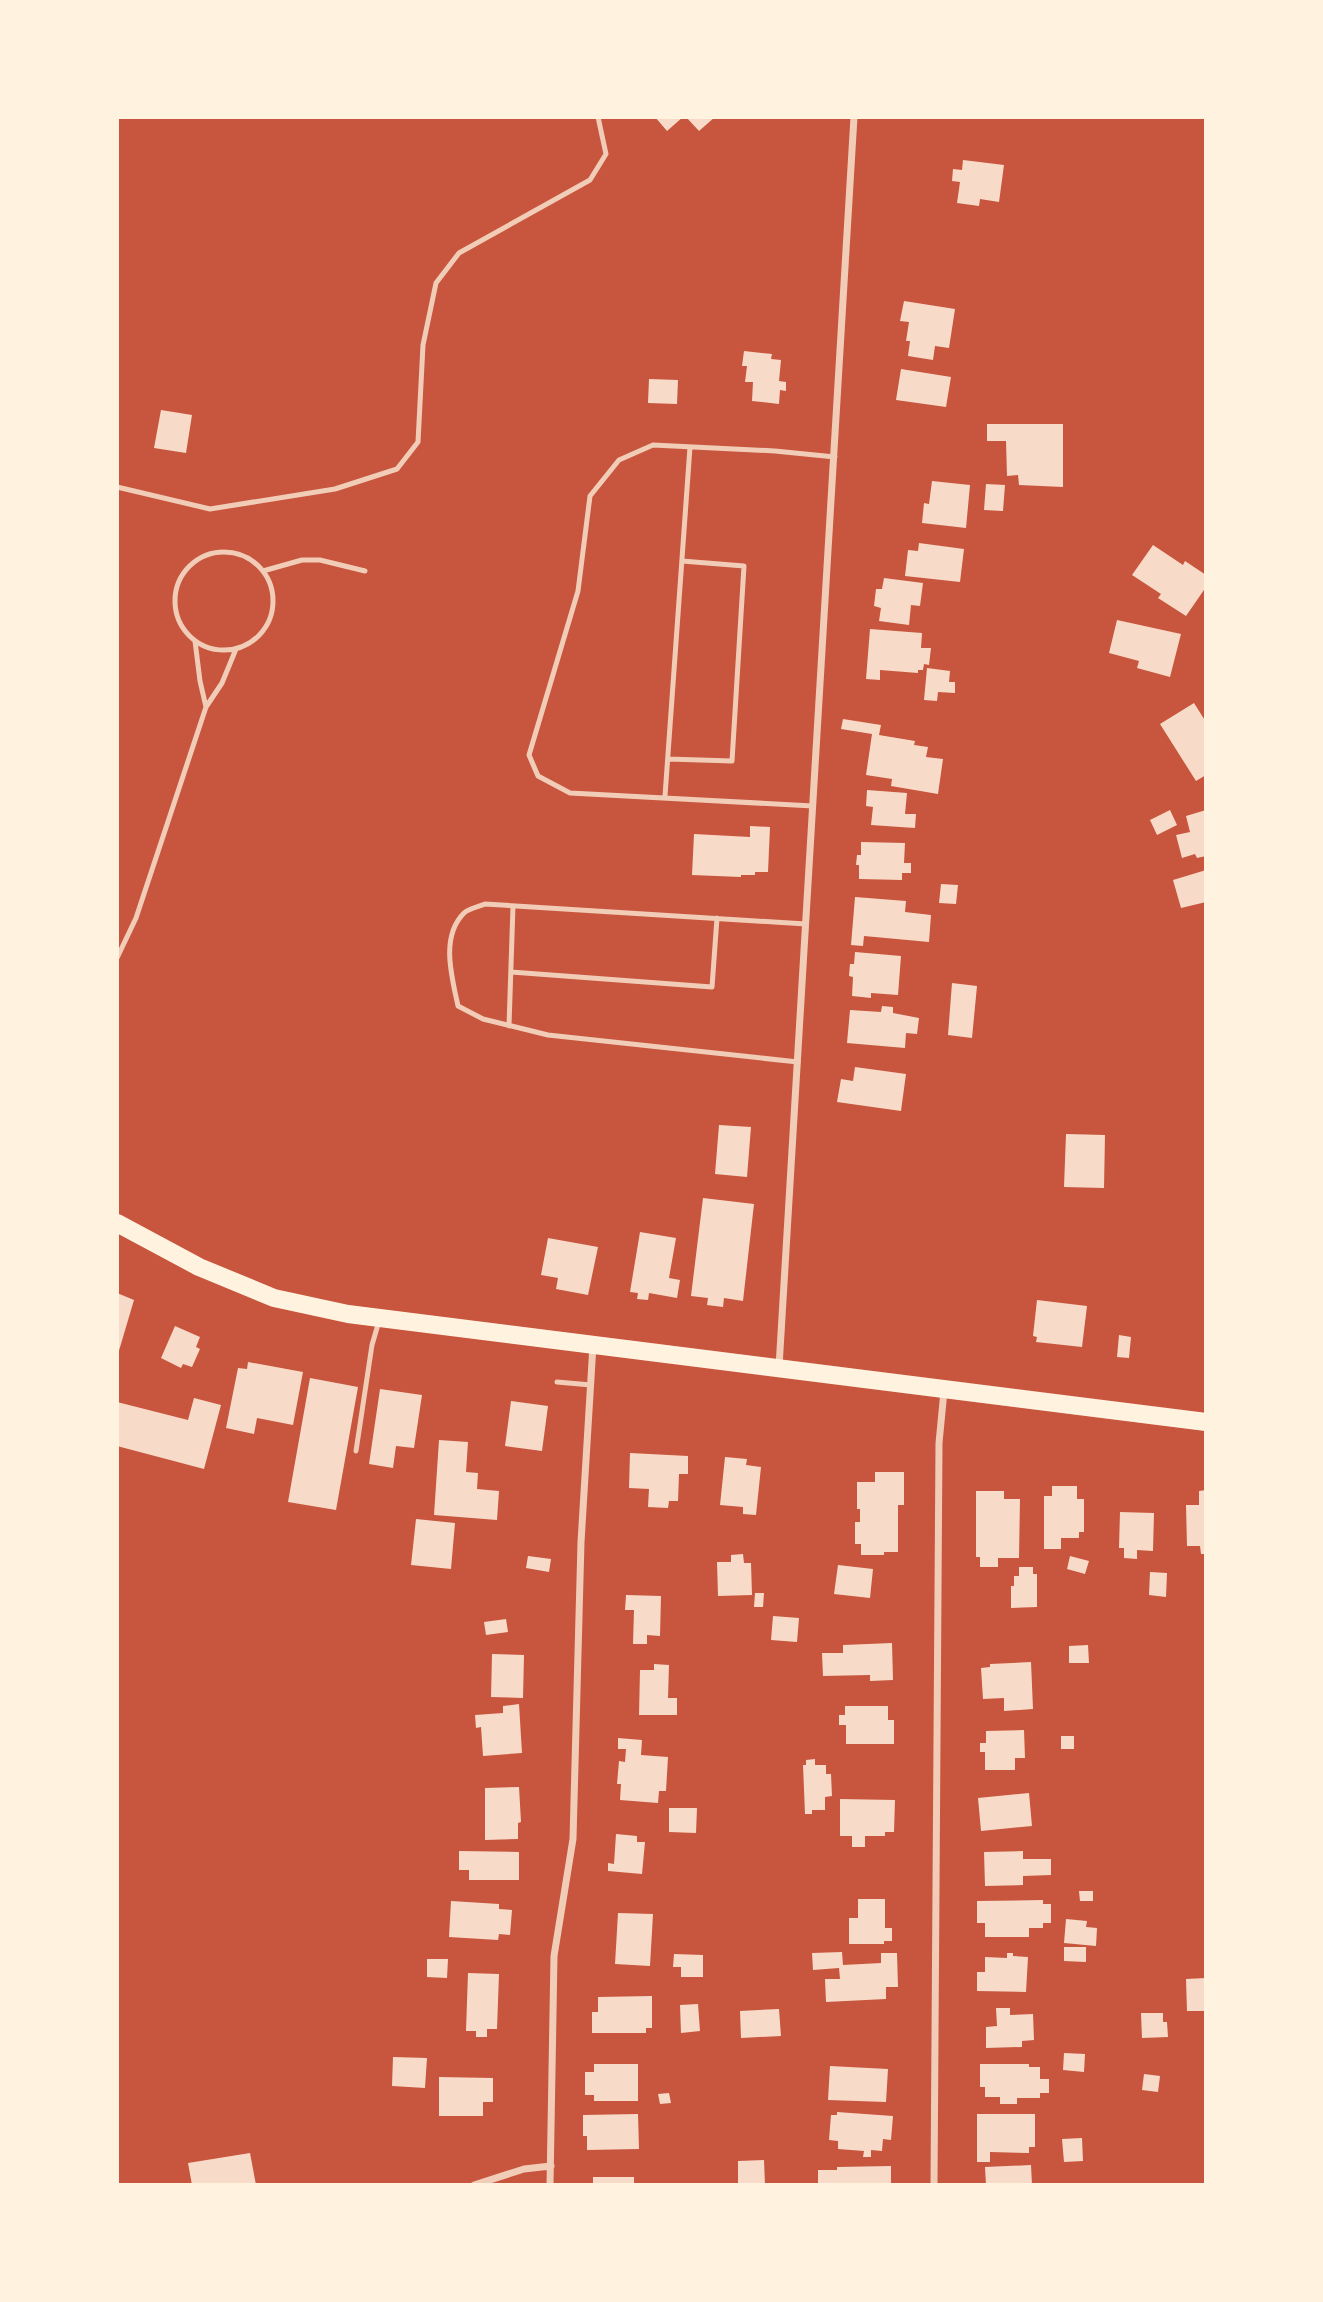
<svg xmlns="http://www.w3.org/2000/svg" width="1323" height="2302" viewBox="0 0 1323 2302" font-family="'PT Serif',serif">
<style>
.building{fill:#f7dbc8}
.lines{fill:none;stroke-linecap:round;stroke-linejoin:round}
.service{stroke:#f1ccb7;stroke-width:5}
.minor{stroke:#f1ccb7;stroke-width:7}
.primary{stroke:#fff3e0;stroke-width:18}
</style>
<rect width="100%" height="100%" fill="#c8553d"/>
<!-- building -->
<path class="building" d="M655,117H683L667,131Z
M686,117H715L699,131Z
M963,160L1004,165L999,202L980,199L979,206L957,203L960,182L952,181L953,169L962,170Z
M904,301L955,309L949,348L935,346L933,360L908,356L910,341H906L909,322L900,321Z
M744,351L772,354L771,359L781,360L779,381L786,382V391L780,390L779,404L752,401L753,382H745L747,366H742Z
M901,369L951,377L946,407L896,400Z
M649,379L678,380L677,404L648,403Z
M161,410L192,415L186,453L154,448Z
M987,424H1063V487L1019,485L1018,475L1007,476L1006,441H987Z
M932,481L970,485L966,528L922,523L924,503L929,504Z
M986,484L1005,485L1003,511L984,510Z
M919,543L964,549L960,582L905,576L908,550L918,551Z
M1153,545L1183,565L1185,561L1206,575V587L1186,616L1158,598L1161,594L1132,575Z
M884,578L923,583L920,606L911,605L909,625L879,621L881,608L874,606L876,589H882Z
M1117,620L1181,634L1170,677L1137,668L1139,661L1109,653Z
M870,629L922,633L921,648H931L929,665L924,664L923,670H918V673L880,670V680L866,679Z
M927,668L950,671L949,682H955V693L938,692L937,701L924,700Z
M1194,703L1206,722V775L1196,781L1160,724Z
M843,719L881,725L879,735L915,741L914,745L928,747L926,757L943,759L938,794L891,786L892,779L866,775L872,734L841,729Z
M867,790L907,793L905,814H916L915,828L871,825L873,807L866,806Z
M1170,810L1177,825L1157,835L1150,820Z
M1206,810V856L1197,858L1195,854L1182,858L1176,835L1190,832L1186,816Z
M750,826L770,827L768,872H755V875H741V877L692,875L694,834L750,837Z
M861,842L905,843L904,863H911V873H902V880L859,879V865H856L857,855H861Z
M1206,870V902L1181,908L1173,880Z
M941,884L958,885L956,904L939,903Z
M855,897L906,901L905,912L931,915L929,942L864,936L863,946L851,945Z
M855,952L901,956L898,995L871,993V998L852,996L853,977L849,976L850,964H854Z
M952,983L977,986L972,1038L948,1035Z
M882,1006L893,1007V1013L919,1018L917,1034L906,1033L905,1048L847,1043L850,1010L881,1012Z
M855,1067L906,1074L901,1111L837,1102L841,1079L853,1081Z
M719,1125L751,1127L747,1177L715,1174Z
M1066,1134L1105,1135L1104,1188L1064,1187Z
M703,1198L754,1204L743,1301L724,1298L723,1307L707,1305L708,1298L691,1296Z
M640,1232L676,1238L669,1278L680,1280L677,1298L649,1293L648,1300L637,1299L638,1293L630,1292Z
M548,1238L598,1247L588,1295L556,1289L558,1278L541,1275Z
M117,1293L134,1300L118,1354H117Z
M1037,1300L1087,1306L1082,1347L1036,1342L1037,1337L1033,1336Z
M175,1326L200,1337L196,1347L200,1349L192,1367L183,1364L181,1368L161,1358Z
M1119,1335L1131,1337L1129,1358L1117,1357Z
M248,1362L303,1372L293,1425L257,1418L254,1434L226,1428L238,1368L247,1369Z
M310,1378L358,1387L336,1510L288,1502Z
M380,1389L422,1395L414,1448L396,1446L393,1468L369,1464Z
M194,1398L221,1405L204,1469L117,1446V1402L188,1420Z
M511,1401L548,1406L542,1451L505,1446Z
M439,1440L468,1442L466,1472L478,1473L477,1489L499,1491L497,1520L434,1515Z
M630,1453L688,1456V1474H679L678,1501H669L668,1508L648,1507L649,1489L629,1488Z
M725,1457L747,1459L746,1465L761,1467L756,1515L743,1514V1507L720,1505Z
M875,1472H904V1505H898V1552H884V1555H861V1544H855V1522H860V1509H857V1482H875Z
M1052,1486H1077V1499H1084V1532H1079V1538H1061V1549H1044V1496H1052Z
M1206,1490V1554H1201L1200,1546H1187L1186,1505H1199V1491Z
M976,1491H1004V1499H1020L1019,1558H998V1567H980V1557H976Z
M1120,1512L1154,1513L1153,1551L1137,1550V1559L1124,1558V1548H1119Z
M416,1519L455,1523L451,1569L411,1565Z
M743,1554L744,1563H751L752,1595L718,1596L717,1562H731V1555Z
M528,1556L551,1559L549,1572L526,1568Z
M1070,1556L1089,1561L1085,1574L1067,1569Z
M838,1565L873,1569L870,1598L834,1594Z
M1019,1567H1033V1574H1037V1607L1011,1608V1586H1014V1576H1019Z
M1150,1572L1167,1573L1166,1597L1149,1595Z
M755,1593H764L763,1607H754Z
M626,1595L661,1596L660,1636L647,1635V1644H633L634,1610H625Z
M773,1616L799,1618L797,1642L771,1640Z
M506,1619L508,1632L486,1635L484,1622Z
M892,1643L893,1680L870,1681V1675L823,1676L822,1653H843V1645Z
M1088,1645L1089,1663H1069V1646Z
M492,1654L524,1655L523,1698L491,1697Z
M1031,1662L1033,1709L1004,1711V1698L983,1699L981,1668L990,1667V1664Z
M654,1664L669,1665L668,1698H677V1715H639L640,1670H654Z
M519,1704L522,1753L483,1756L481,1727L476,1728L475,1715L503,1713V1706Z
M845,1706H888V1720H894V1744H846V1725H839V1715H845Z
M1024,1730L1025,1758H1015V1770H985V1752H980V1743H986V1731Z
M1061,1736H1074V1749H1061Z
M618,1738L642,1740L641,1755L668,1757L666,1791H659L658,1803L620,1800L621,1784H617L619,1761L625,1762L626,1749H618Z
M815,1759V1765H826V1774H831L832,1796L825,1797V1810H812V1814H805L803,1765H806V1760Z
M519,1787L521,1822L518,1823V1839L485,1840V1788Z
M1029,1793L1032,1826L981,1831L978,1798Z
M840,1799L895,1800L894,1832H885V1836H865V1847H852V1836H840Z
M669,1808H697L696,1833L669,1832Z
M616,1834L637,1836V1842H645L642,1874L608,1871V1863L614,1864Z
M459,1851L519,1852V1880H469V1870H459Z
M1023,1851V1859H1051V1875L1023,1876V1885L985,1886L984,1852Z
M1079,1891H1093V1901H1080Z
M858,1899H885V1928H892V1941H884V1944H849V1918H858Z
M1043,1900V1904H1051V1923H1043V1928H1029V1937H985V1923H977V1901Z
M451,1901L499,1904V1909L512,1910L510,1935L499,1934L498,1940L449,1937Z
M618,1913L653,1914L650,1966L615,1964Z
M1066,1919L1087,1921L1086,1927L1097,1928L1096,1946L1064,1943Z
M1064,1947H1086V1962L1064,1961Z
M842,1952L843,1965L881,1963V1953H897L898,1987H886V1999L826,2002L825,1979H840L839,1968L813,1970L812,1953Z
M1007,1953H1013V1956L1028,1957L1026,1992L977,1991V1972H985V1957L1007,1958Z
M674,1954L703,1955V1977H681V1967H673Z
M427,1959H448L447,1978L427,1977Z
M468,1973L499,1974L497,2029H487V2037H476V2031H466Z
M1206,1978V2011H1187L1186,1979Z
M652,1996V2028H646V2033H592V2012H598V1997Z
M698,2004L700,2031L681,2033L680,2005Z
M996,2008H1010V2015L1033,2014L1034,2040L1022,2041V2047L986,2048V2027L997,2026Z
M779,2009L781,2036L741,2038L740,2011Z
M1141,2013H1163V2022H1167L1168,2037L1142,2038Z
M1064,2053L1085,2054L1084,2072L1063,2070Z
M393,2057L427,2058L425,2088L392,2086Z
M594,2064H638V2101H594V2095H585V2072H594Z
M980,2064H1029V2067H1040V2079H1049V2093H1040V2098H1017V2104H1000V2097H985V2087H980Z
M830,2066L888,2069L886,2102L828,2100Z
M1144,2074L1160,2076L1158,2092L1142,2090Z
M439,2077L493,2078V2102H483V2116H439Z
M669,2093L671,2103L660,2104L658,2094Z
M837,2112L893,2116L891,2140L883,2139L882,2151L871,2150V2157H863L864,2151L838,2149V2141L829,2140L831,2115H837Z
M638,2114L639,2149L587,2150V2136H583V2115Z
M977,2114H1035V2147H1029V2153L990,2152V2162H977Z
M1082,2138L1083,2161L1064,2162L1062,2139Z
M250,2153L256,2185H192L188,2163Z
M764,2160L765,2185H738V2161Z
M1031,2165L1032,2185H986L985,2167Z
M891,2166V2185H818V2170H837V2167Z
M593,2177H634V2185H593Z"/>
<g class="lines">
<!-- service -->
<path class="service" d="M117,487L210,509L335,489L397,469L418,442L423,345L436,283L459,253L590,180L606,154L598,117
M175 601a49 49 0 1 1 98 0a49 49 0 1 1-98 0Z
M263,571L302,560H320L365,571
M195,641L200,681L206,707
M668,759L732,761L744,566L682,561
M665,796L690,447
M813,806L570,793L538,776L529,755L578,591L590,496L619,460L653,445L775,451L835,457
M117,958L136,918L206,707L222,683L236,649
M511,972L712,987L717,918
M509,1026L513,906
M798,1062L548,1035L483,1019L458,1006C452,977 440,937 464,913C469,908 478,907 485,904L806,924
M557,1382L591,1385
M356,1451L372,1345L379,1321"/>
<!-- minor -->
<path class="minor" d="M779,1367L854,117
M474,2185L524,2169L551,2166
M550,2185L554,1956L573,1839L581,1542L593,1345
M934,2185L939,1443L944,1391"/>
<!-- primary -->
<path class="primary" d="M117,1223L199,1267L274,1298L348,1314L1206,1422"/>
</g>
<!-- border -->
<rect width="1323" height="2302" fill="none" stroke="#fff3e0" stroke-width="238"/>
</svg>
